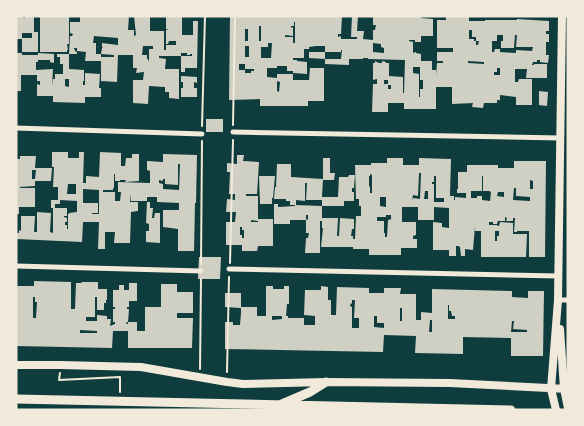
<svg xmlns="http://www.w3.org/2000/svg" width="584" height="426" viewBox="0 0 584 426" font-family="Literata,serif">
<style>
.building{fill:#cfcfc3;fill-rule:evenodd}
.lines{fill:none;stroke-linecap:round;stroke-linejoin:round}
.path{stroke:#f1e9da;stroke-width:2}
.minor{stroke:#f1e9da;stroke-width:5}
.secondary{stroke:#f1e9da;stroke-width:8}
.trunk{stroke:#f1e9da;stroke-width:9}
</style>
<rect width="100%" height="100%" fill="#0f3d3e"/>
<!-- building -->
<path class="building" d="M16,16H22V17L25,18V16H34V32H38V52H22V39H16ZM22,33H32V38H22Z
M40,16H69V44H67L68,50H67V52H40Z
M80,16H129L128,30H134V36L136,35L134,16H150V31H164V50H166V45H176V41H169L168,44H166V30L169,29H166V16H182V35H193V21H198L197,68H185V72H181V56H192V54H190V55H187V53H181V56H159V58L166,59L165,69H179V99L169,98V92H165V87L149,86L148,104L133,103V80H143L144,72L136,73L137,68H133V55H118L117,82L101,81V61H85L86,52L77,51V48H74L75,51L77,52V54H69L70,36H72L73,34L70,33V22H80ZM94,36L118,38V45L102,43V47L103,48H102L101,54L114,55V57H101V54H96V43H93ZM143,46H153V49H149V62L148,59H147V55H142Z
M230,16H342L341,34H338V37L341,36V39H357V37H351L352,16H358L357,31H364L363,39L373,40V30H375L376,25H373V17L421,16V18L433,19V36H421V42H415V40H409V41L413,42V53L416,52V53L421,54V61H432V70H436V76L437,63H443V61H437V52H453V48H437V20H446V16H469V21H485V20H517V19L549,21V31H546V34H549V42H546V55H549L548,63L540,62V60H537V62H533L532,65H534V64H547V78H526L527,69H515V82H518L519,79H532V105H516V97L500,95V100H497V103H484L483,108L472,107L473,103L452,104V87H436V109H404V103H388V112H372L373,84H377V79L373,80V63H375V61L379,63H382V61L386,62V63H389V76L403,77V93H404L405,60L368,59V58H363V59H349V65L325,64V59H341L342,50H341V52H325V46H316L309,47V49H304V58H293V60H297V61L307,62V74L293,73V71H287V66H277V68H267V77L277,78V74H293V80H309L310,68H324V101H308V106H260V99L229,100ZM294,22H295V43H293V37H285V35L293,36V27L291,28V26H294ZM259,26H261V41H259ZM245,29H248V41H245ZM469,30H472V37H476V41H479L478,45H476V41H474V39H469ZM497,35H503V41H501V48H514L515,35H517L516,47H533L532,51L516,50V53L500,52V49H495L494,52H492V41H497ZM268,43H272L271,58H261V47H268ZM373,43L381,44V47L384,48V53L373,52ZM245,46H249V57H245ZM468,61L484,62V64L468,63ZM239,64H245V69H254V71H251V73H245V70H239ZM413,67H420V80H423V89H420V97H419V74L413,73ZM497,68H500V75H494V72H497ZM384,80H388V85H391V89H388V84H384ZM277,81L280,82L279,92L277,91Z
M309,52H325V59L309,58Z
M16,53H22V55H38V53L54,54V63L50,62V60H38V62H36V70L53,69L52,86L53,79H55V74H63V64H60V57H57V54H69V69L84,70V81H83V85H85V73L100,74L99,88H101V97H85V103L53,102V96H37V84L40,85V81H37V75H21V91H16ZM65,79H69V87L65,86Z
M181,76L197,77V83L194,82V88H197V97H181V88H183V82H181Z
M539,91L548,92L547,106L539,105Z
M206,119H223V132H206Z
M52,152H68V158H79V152H84L83,183H86V176L99,177L100,152L121,153V166H125L126,158H132V154H139V181L125,182L126,180H120V181H115V174H114V188H113V190H103V192H115V201H120L121,192H118V182L150,183V171L147,170V161L163,162V154L197,155L196,203H195L194,251H178V229L163,227V210H179V203L157,202V197H147V201H131V194L130,202H138V211L131,212L130,243H114L115,232H105V249H98L99,222H83L82,242L16,239V233H19V230L21,231V216H35L34,232H37V212L51,213L50,232L53,233V208H51V200H58V187H53L54,167H52ZM178,164H180L179,190L163,189V184L159,183V180L163,181V179H165V184L178,185ZM68,184H76V194H67ZM83,189L99,190V214H92V213H98V203H83ZM60,200L77,201V212L69,213V214H68V229H67V225H65V222H67V218L64,217V216H67V208H55V204H60Z
M237,155H244L243,161L259,162L257,194H246V196H258V221L251,220V222H258V219H273V246H258L257,251H242V245H226V222H235L236,212H226L227,199L235,200V194H229L230,172H227V163L237,164ZM240,227H242V230H244V238H242V235H240Z
M20,156H36L35,168H52L51,181H35V186L20,187V188H35V207H19V214H16V159H20ZM32,170H36L35,179H32Z
M323,158H330V173H335L334,180H323Z
M387,158H403V165H419V158L451,159L450,196H454V200H455V197L466,198V193H457V189H458V172H467V165H498V168H514V161H546L545,257H529V231H517V232H514L515,218H513V221H506L507,218L505,217V221H498L497,224H493V222H489V225H498L497,226H499L500,222L513,223V234H527L526,257H481V231H475V226L473,250L465,249V256H461L460,247L458,246H456V256H449V250H433V222L442,223V227L449,228V208L434,207V220H418V207H402V222H416V235L413,236V239H417V248H401V255H369V249H353V247H321L323,228H322V221H320V253H305L306,238H308L309,233H306V219L308,220V215H306V220H290V224H274V204H278V207L295,206V205L322,206V200H306L307,183H305V201L296,200V205H290V201H286V199H274L275,187H276L277,164H291V177L323,179L322,197H338L339,177H348L349,175H355L354,188H352V192H354V201H344V206H322V218H338L337,236H339L340,218L354,219V229H352L351,236H353V239H355L356,216H361V206H359V199H356L355,165H371V163H387ZM419,173H421L420,199L413,198L412,201L413,195L418,196ZM370,174L372,175V193H370V187L369,186V176H370ZM434,176H436V198H444V202H434V184H432V182H434ZM482,176H483V191H490L491,193L490,201L482,200V196H477V198H471V191H482ZM530,180L533,181V189H530ZM514,188H516V196L530,197V201L513,200ZM425,191H428V199H424ZM498,192H504V197L497,196ZM380,197H386V207L380,206ZM386,215H391V219H392L388,220L387,237H385V233H384V221H377V217H386ZM495,231H499V236H497V241H495Z
M259,176H275L273,198H272V204H260Z
M147,202H150V208H153L152,218H154L155,213H160V243L146,242V231H149V224L146,223Z
M199,257H221L220,279H198Z
M34,281L71,282V309H75L76,283H81L82,282H98V289H107V300H106V303H104V310H97V297H95V317H86V321H97V315L107,316V319H111L110,326L115,324V322H113V309H115V307H113V290H119V285H124V290H129V283H137V301H129V307H127V309H129L128,322H127L126,324H128V322H137V331H145V307H161V284H177V292H193V313H177V318H193L192,348H128V331H113L112,348L16,346L17,301H16V289H17V286H34ZM33,297H35V302H37L36,318H33ZM80,330L97,331V333H80Z
M266,286H273V289H284V286H289V304H287L286,316H288V318H304V325H315V316L304,315L305,290H321V286L328,287V300H331V315H336L337,287L369,288V293H384V288H401L400,294H416V320H421V312L432,313V289L512,291V297L528,298V291H544L543,356H511V338L463,337V354L415,353L416,336L384,335L383,352L225,349V322H233V325H240L241,313V308L225,307V293H241V307H257V316H266ZM352,300H355L354,318H359V328H352V307L350,306L351,303L352,304ZM448,305H449V311H451L452,316H455V319H448ZM400,308H402V321H400ZM272,316H282V319L272,320ZM374,316H377V323H384V328L374,327ZM430,320H432V332H429ZM512,321H514L513,329L527,330V332H511Z"/>
<g class="lines">
<!-- path -->
<path class="path" d="M233,125L235,16
M202,126L205,16
M230,263L233,140
M201,264L202,141
M200,369L201,279
M227,372L229,277
M60,373L59,380L120,377V392"/>
<!-- minor -->
<path class="minor" d="M16,128L202,134
M233,132L560,138
M16,266L201,271
M229,269L558,276
M558,300H568"/>
<!-- secondary -->
<path class="secondary" d="M560,329L564,389L568,408
M16,365H60L141,367L227,382L243,384L326,382L450,383L568,389
M556,410L551,389L558,300L562,16"/>
<!-- trunk -->
<path class="trunk" d="M16,399L511,410
M282,404L310,392L326,382"/>
</g>
<!-- border -->
<rect width="584" height="426" fill="none" stroke="#f1e9da" stroke-width="35"/>
</svg>
